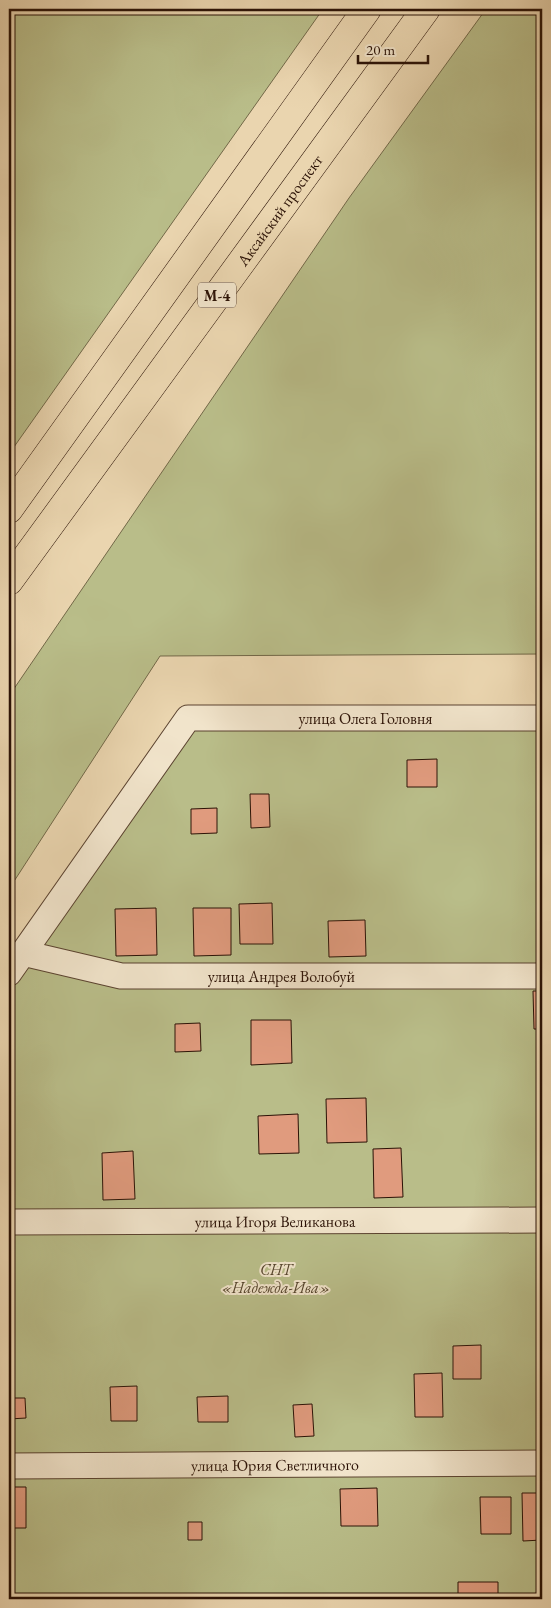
<svg xmlns="http://www.w3.org/2000/svg" width="551" height="1608" viewBox="0 0 551 1608" font-family="'EB Garamond',serif">
<style>
.green{fill:#b9bd89;stroke:#726848}
.building{fill:#e09b7e;stroke:#2b1206}
.lines{fill:none;stroke-linecap:round;stroke-linejoin:round}
.street-casing{stroke:#5b4330;stroke-width:27}
.primary-casing{stroke:#2b1206;stroke-width:29}
.street{stroke:#f1e4cb;stroke-width:25}
.primary{stroke:#ead5af;stroke-width:28}
.labels{text-anchor:middle;dominant-baseline:central;stroke-width:4;stroke-linejoin:round;paint-order:stroke}
.shield{fill:#f1e4cb;stroke:#665141;stroke-width:1}
.shield-label{font-size:15px;font-weight:bold;fill:#2b1206}
.street-label{font-size:16px;fill:#2b1206;stroke:#f1e4cb}
.park-label{font-size:16px;font-style:italic;fill:#56452d;stroke:#f1e4cb}
</style>
<rect width="100%" height="100%" fill="#ead5af"/>
<filter id="stains"><feTurbulence type="fractalNoise" baseFrequency=".004" numOctaves="4"/><feColorMatrix values="0 0 0 0 .2 0 0 0 0 .09 0 0 0 0 .02 0 0 0 .5 -.17"/></filter>
<radialGradient id="worn" r=".72"><stop offset=".6" stop-color="#630" stop-opacity="0"/><stop offset="1" stop-color="#630" stop-opacity=".3"/></radialGradient>
<!-- green -->
<path class="green" d="M9,9H323L9,454Z
M486,9H542V654L160,656L9,889V696L349,198Z
M182,708L542,710V1599H9V958Z"/>
<!-- building -->
<path class="building" d="M437,759V787H407V760Z
M250,794H269L270,827L251,828Z
M217,808V833L191,834V809Z
M272,903L273,944H240L239,904Z
M156,908L157,955L116,956L115,909Z
M193,908H231V955L194,956Z
M365,920L366,956L329,957L328,921Z
M533,991H542V1029H534Z
M251,1020H291L292,1063L251,1065Z
M200,1023L201,1051L175,1052V1024Z
M366,1098L367,1142L327,1143L326,1099Z
M298,1114L299,1153L259,1154L258,1116Z
M401,1148L403,1197L374,1198L373,1149Z
M133,1151L135,1199L103,1200L102,1153Z
M481,1345V1379H453V1346Z
M442,1373L443,1417H415L414,1374Z
M137,1386V1421H111L110,1387Z
M228,1396V1422H198L197,1397Z
M9,1398H25L26,1418L9,1419Z
M312,1404L314,1436L295,1437L293,1405Z
M9,1487H26V1528H9Z
M377,1488L378,1526H341L340,1489Z
M522,1493H542V1540L523,1541Z
M480,1497H511V1534H481Z
M188,1522H202V1540H188Z
M458,1582H498V1599H458Z
M537,1583H542V1599H536Z"/>
<g class="lines">
<!-- street casing -->
<g class="street-casing">
<g id="street">
<path id="s1" d="M23,953L121,976H542"/>
<path id="s2" d="M9,973L188,718H542"/>
<path id="s3" d="M9,1222L542,1220"/>
<path id="s4" d="M9,1466L542,1463"/>
</g>
</g>
<!-- primary casing -->
<g class="primary-casing">
<g id="primary">
<path d="M9,509L367,9"/>
<path id="s5" d="M9,581L426,9"/>
</g>
</g>
<!-- street -->
<use href="#street" class="street"/>
<!-- primary -->
<use href="#primary" class="primary"/>
</g>
<g class="labels">
<!-- shield labels -->
<rect class="shield" x="198" y="282.5" width="38" height="25" rx="4"/>
<g class="shield-label">
<text x="217" y="295">М-4</text>
</g>
<!-- street labels -->
<g class="street-label">
<text stroke="none"><textPath href="#s5" startOffset="459">Аксайский проспект</textPath></text>
<text stroke="none"><textPath href="#s2" startOffset="489">улица Олега Головня</textPath></text>
<text stroke="none"><textPath href="#s1" startOffset="261">улица Андрея Волобуй</textPath></text>
<text stroke="none"><textPath href="#s3" startOffset="266">улица Игоря Великанова</textPath></text>
<text stroke="none"><textPath href="#s4" startOffset="266">улица Юрия Светличного</textPath></text>
</g>
<!-- park labels -->
<g class="park-label">
<text x="276" y="1269">СНТ<tspan x="276" dy="18">«Надежда-Ива»</tspan></text>
</g>
</g>
<!-- margin -->
<rect width="551" height="1608" fill="none" stroke="#ead5af" stroke-width="30"/>
<rect x="10" y="10" width="531" height="1588" fill="none" stroke="#2b1206" stroke-width="2.5"/>
<rect x="15" y="15" width="521" height="1578" fill="none" stroke="#2b1206"/>
<!-- scale -->
<path d="M358 55v8h70v-8" fill="none" stroke="#2b1206" stroke-width="2.5"/>
<text x="366" y="55" font-size="15" fill="#2b1206" stroke="#f1e4cb" stroke-width="4" paint-order="stroke">20 m</text>
<rect width="100%" height="100%" filter="url(#stains)"/>
<rect width="100%" height="100%" fill="url(#worn)"/>
</svg>
